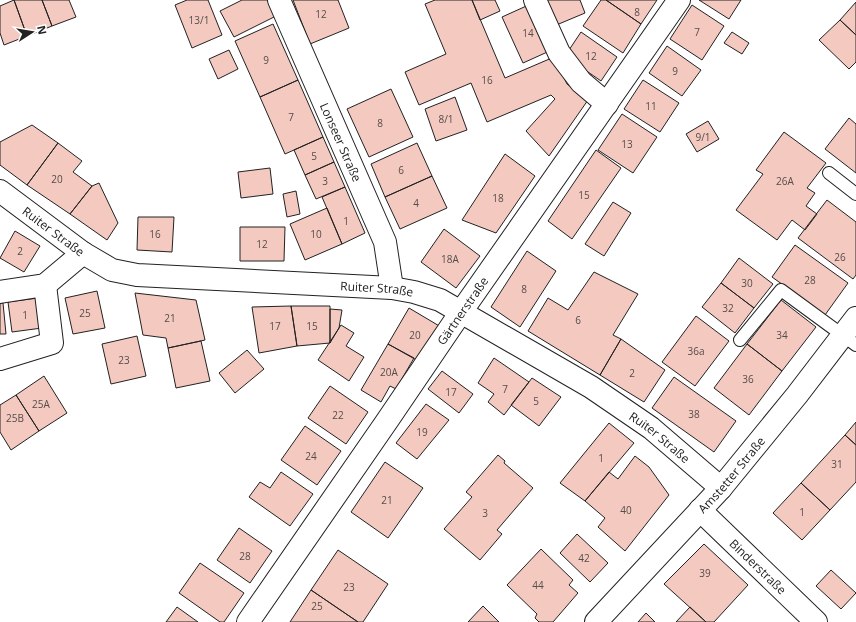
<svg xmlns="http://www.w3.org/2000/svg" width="856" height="622" viewBox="0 0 856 622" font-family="'Open Sans',sans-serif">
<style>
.building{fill:#f3c9c0;stroke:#222}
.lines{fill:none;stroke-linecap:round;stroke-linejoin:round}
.service-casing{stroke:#222;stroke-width:14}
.minor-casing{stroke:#222;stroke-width:24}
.service{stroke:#fff;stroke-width:12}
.minor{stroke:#fff;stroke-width:22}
.labels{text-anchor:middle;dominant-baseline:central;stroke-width:3;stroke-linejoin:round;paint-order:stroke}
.number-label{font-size:10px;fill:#564c4a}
.street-label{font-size:12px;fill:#222;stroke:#fff}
</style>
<rect width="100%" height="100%" fill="#fff"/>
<!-- building -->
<path class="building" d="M14,0H42L52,26L27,36Z
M14,0L27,36L4,45L0,33V6Z
M42,0H69L76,17L52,26Z
M187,0H208L222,35L192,48L175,5Z
M242,0H268L276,16L234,37L220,11Z
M293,0H338L349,28L310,44Z
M435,0H472L505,78L554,57L567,84L588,100L549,156L526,131L555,99L551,95L487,122L471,83L419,105L405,72L446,54L425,4Z
M472,0H495L500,11L480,20Z
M545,0H580L585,13L554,26Z
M601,0H606L641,24L623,53L583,26Z
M606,0H657L641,24Z
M699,0H741L729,19Z
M856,2V35L840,20Z
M533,3L554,49L523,63L502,17Z
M692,5L724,26L702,60L670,39Z
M840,20L856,35V62L849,69L819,40Z
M273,24L298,80L260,97L235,41Z
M581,32L617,57L601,81L565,56Z
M732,32L749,43L742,54L724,43Z
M667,46L701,70L682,96L649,73Z
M229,50L238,69L218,79L209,59Z
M298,80L323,137L285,154L260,97Z
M643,80L679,103L660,132L624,109Z
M391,89L413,137L369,157L347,109Z
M455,97L467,130L436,141L425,109Z
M622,114L657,137L633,173L598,150Z
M849,118L856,124V173L825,149Z
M708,121L719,139L697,152L686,134Z
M32,125L58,143L27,185L0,165V142Z
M784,132L826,163L807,188L815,193L806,206L817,214L805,230L792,220L777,240L736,210L763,174L756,170Z
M323,137L334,162L305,175L294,150Z
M58,143L82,161L73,172L92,186L70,214L27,185Z
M417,143L432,176L385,197L371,164Z
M596,150L621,168L572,239L548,221Z
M505,154L535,176L496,233L462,220Z
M334,162L345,187L316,199L305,175Z
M270,168L273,194L241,198L238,172Z
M432,176L447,208L400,229L385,197Z
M99,183L118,223L107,240L70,214L92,186Z
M345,187L365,233L342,244L322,197Z
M296,191L300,214L287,217L283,194Z
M827,200L856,222V275L853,279L798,238Z
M613,202L631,213L604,256L585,244Z
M327,208L342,244L305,260L290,224Z
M138,217H174L172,252L137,250Z
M240,227H285L284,261H240Z
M444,229L480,256L456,288L421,262Z
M15,231L40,246L24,272L0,258Z
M795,245L848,283L825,315L772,277Z
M527,251L556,271L520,327L491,307Z
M739,258L773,284L754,308L721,283Z
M594,272L638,294L613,335L621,339L600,375L528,331L548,298L568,310Z
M721,283L754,308L735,333L702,307Z
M97,291L105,328L73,334L65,298Z
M135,293L196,300L205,340L168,348L166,338L143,335Z
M38,298L42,328L12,332L8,302Z
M781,300L816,327L782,371L747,344Z
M0,303H3L6,334H0Z
M291,306H330V343L297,346Z
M291,306L297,346L259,353L252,307Z
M409,308L441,327L420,362L388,344Z
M330,309L342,310L339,328L330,343Z
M696,316L729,341L695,386L662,362Z
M341,325L354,333L346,346L364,357L349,381L318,360Z
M137,336L146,376L111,384L102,344Z
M621,339L665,370L644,402L600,375Z
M201,341L210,381L176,388L168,348Z
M388,344L414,358L396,389L390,386L381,402L361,390Z
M747,344L782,371L749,415L714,388Z
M247,350L264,369L235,393L219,373Z
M494,358L529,382L504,415L488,402L494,394L478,383Z
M442,371L473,394L459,413L428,389Z
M44,376L67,413L39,431L16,395Z
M674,377L736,421L714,452L652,408Z
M532,378L561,397L539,426L511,405Z
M330,386L368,412L346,444L308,418Z
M16,395L39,431L11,450L0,432V405Z
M426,404L449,420L417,459L396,443Z
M856,422V445L845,435Z
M609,423L634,443L585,501L560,483Z
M305,426L341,451L317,485L281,460Z
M845,435L856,445V482L830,510L801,483Z
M498,455L505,461L504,463L533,488L497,530L502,534L480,560L444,529L472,497L466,492Z
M635,456L649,467L669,495L625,551L598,527L605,518L585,501L609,472L618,479Z
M385,462L423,488L388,538L351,512Z
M281,472L313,494L290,526L249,497L260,482L270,488Z
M801,483L830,510L802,540L773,513Z
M239,528L272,551L250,583L217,560Z
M577,534L608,563L590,582L560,553Z
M704,544L748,585L714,622H706L664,584Z
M541,549L573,580L569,585L578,593L553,622H539L535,618L537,614L507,585Z
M338,550L388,584L363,622H358L311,590Z
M200,563L244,593L224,622H220L179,593Z
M831,570L856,593L841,609L816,586Z
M311,590L358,622H290Z
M483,606L499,622H468Z
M177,607L198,622H166Z
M690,607L706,622H676Z
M646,613L655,622H638Z"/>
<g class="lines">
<!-- service casing -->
<g class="service-casing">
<path id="service" d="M829,173L856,194
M740,340L781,290L856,345"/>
</g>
<!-- minor casing -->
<g class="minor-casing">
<g id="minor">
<path id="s1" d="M279,0L385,242L392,288"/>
<path d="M535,0L559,53L581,82L607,104"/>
<path id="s2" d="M0,191L83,253L112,270L137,275L392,288L414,292L440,300L591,387L651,428L721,488"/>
<path d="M0,292L45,285L83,253"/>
<path d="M0,359L52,343L45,285"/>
<path id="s3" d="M700,510L816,622"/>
<path id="s4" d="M248,622L387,421L461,312L679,0"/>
<path id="s5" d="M596,622L721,488L797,395L856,318"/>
</g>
</g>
<!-- service -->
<use href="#service" class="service"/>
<!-- minor -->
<use href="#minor" class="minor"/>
</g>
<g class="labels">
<!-- number labels -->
<g class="number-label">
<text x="637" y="12">8</text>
<text x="321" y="14">12</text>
<text x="199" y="20">13/1</text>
<text x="697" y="32">7</text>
<text x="528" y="33">14</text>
<text x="591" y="56">12</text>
<text x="266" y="60">9</text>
<text x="675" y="71">9</text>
<text x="487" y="80">16</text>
<text x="651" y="106">11</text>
<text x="291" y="117">7</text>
<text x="446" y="119">8/1</text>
<text x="380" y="123">8</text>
<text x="703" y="137">9/1</text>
<text x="627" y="144">13</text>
<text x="314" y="156">5</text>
<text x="401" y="170">6</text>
<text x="57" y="179">20</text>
<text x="325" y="181">3</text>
<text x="785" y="181">26A</text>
<text x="584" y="195">15</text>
<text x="498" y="198">18</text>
<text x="416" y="203">4</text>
<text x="346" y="221">1</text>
<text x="155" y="234">16</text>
<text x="316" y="234">10</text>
<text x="262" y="244">12</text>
<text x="20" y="251">2</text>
<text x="840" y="257">26</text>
<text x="450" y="259">18A</text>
<text x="810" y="280">28</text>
<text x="747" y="283">30</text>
<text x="524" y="289">8</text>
<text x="728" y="308">32</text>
<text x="85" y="313">25</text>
<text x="25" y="315">1</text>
<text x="170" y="318">21</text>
<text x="578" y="320">6</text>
<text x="275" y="326">17</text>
<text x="312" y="326">15</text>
<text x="415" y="335">20</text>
<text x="782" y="335">34</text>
<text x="696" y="351">36a</text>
<text x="124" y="360">23</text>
<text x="389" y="372">20A</text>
<text x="632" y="373">2</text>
<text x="748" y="379">36</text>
<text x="505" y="389">7</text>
<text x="451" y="392">17</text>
<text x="536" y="401">5</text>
<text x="41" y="404">25A</text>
<text x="694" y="414">38</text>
<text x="338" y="415">22</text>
<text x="15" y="418">25B</text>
<text x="422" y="432">19</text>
<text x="311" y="456">24</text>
<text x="601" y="458">1</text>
<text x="837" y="464">31</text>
<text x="387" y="500">21</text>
<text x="626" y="510">40</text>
<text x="802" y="512">1</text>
<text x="485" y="513">3</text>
<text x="245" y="556">28</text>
<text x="584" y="558">42</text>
<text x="705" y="573">39</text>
<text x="538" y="585">44</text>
<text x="349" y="587">23</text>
<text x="317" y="606">25</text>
</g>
<!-- street labels -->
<g class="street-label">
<text stroke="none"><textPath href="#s1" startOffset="155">Lonseer Straße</textPath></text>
<text stroke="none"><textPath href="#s2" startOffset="67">Ruiter Straße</textPath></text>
<text stroke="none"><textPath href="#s2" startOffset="403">Ruiter Straße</textPath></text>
<text stroke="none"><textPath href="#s4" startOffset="378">Gärtnerstraße</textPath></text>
<text stroke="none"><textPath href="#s2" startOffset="727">Ruiter Straße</textPath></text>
<text stroke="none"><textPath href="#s5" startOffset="200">Amstetter Straße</textPath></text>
<text stroke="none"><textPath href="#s3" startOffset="81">Binderstraße</textPath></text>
</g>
</g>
<!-- north arrow -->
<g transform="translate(32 32) rotate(78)" stroke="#ffffff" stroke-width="3" paint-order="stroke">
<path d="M0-3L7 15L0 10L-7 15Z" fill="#222222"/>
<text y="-6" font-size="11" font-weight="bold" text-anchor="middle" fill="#222222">N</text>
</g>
</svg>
